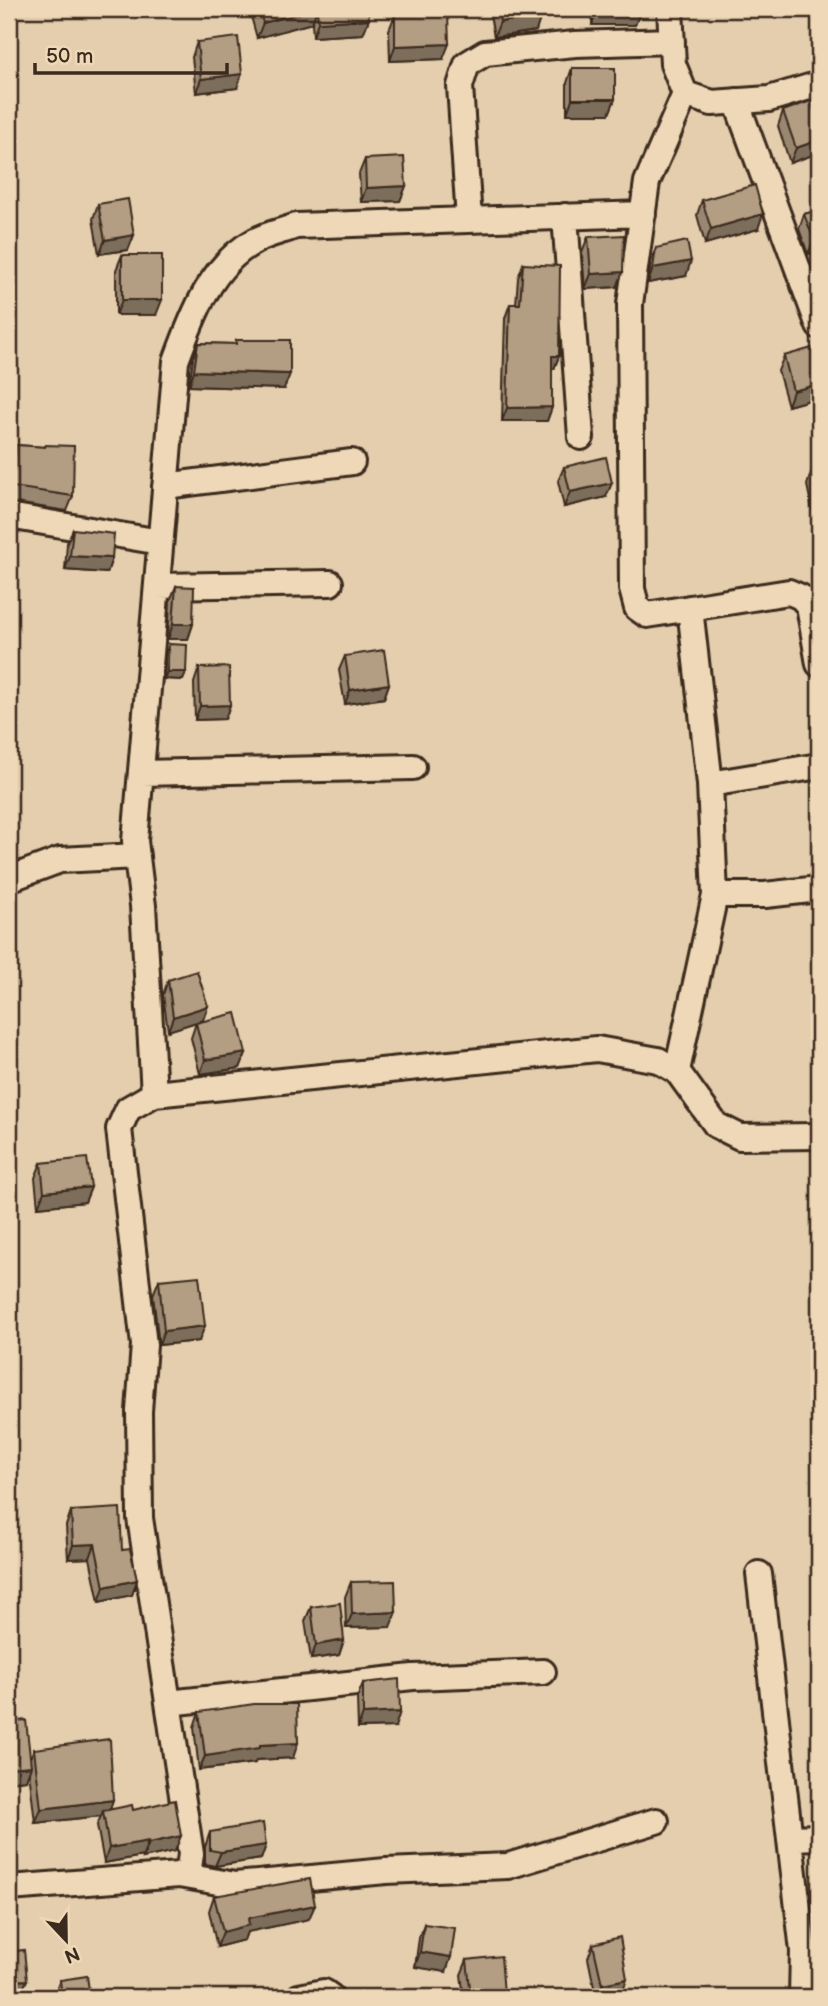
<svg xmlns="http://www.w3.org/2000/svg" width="828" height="2006" viewBox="0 0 828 2006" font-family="'Balsamiq Sans',sans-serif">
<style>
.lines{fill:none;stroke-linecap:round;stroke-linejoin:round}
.street-casing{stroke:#3b2a1e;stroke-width:30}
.street{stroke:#efd8b7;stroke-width:24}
.wall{fill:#9a8771;stroke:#3b2a1e;stroke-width:2}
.shaded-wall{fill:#7d6e5c;stroke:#3b2a1e;stroke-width:2}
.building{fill:#b39d83;stroke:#3b2a1e;stroke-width:2}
</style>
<rect width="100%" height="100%" fill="#e4ceae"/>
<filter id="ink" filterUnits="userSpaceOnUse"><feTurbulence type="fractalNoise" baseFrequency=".0143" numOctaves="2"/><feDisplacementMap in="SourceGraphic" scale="14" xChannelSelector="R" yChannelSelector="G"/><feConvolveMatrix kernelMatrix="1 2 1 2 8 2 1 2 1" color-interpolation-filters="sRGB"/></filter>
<g filter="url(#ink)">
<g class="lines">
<!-- street casing -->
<g class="street-casing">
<path id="street" d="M670,9L673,64L685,94L712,103L769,99L819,84
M685,94L647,182L630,304L632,589L637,608L647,615L789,592L801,597L809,606L819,664
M736,101L819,326
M565,216L581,437
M469,220L460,86L467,64L485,53L575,44L672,41
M165,486L352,462
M9,516L160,542
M157,586L330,583
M141,773L413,767
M710,784L819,766
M9,879L60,860L137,856
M715,895H765L819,889
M677,1071L715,895L710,784L690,608
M154,1094L143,906L135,841L176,361C192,317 211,264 255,241C267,234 283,231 296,226L643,214
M759,1574L803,1951L802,1997
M168,1703L413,1677L543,1672
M790,1838L819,1837
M179,1875L235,1885L386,1871L508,1866L656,1821
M9,1888L179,1875L189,1868L191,1854L140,1518L139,1411L144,1345L119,1129L128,1109L154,1094L597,1049L658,1060L677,1071L716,1125L740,1137L819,1136
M299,1997L324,1992L331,1997"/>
</g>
<!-- street -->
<use href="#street" class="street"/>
</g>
<!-- wall -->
<path class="wall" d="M249,9H317L369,19L363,34L313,37L312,23L257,38Z
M489,9H540L536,31L494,37Z
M592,9H641V10L635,25H592Z
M395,15L443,59L390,61L389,30Z
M197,42L237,88L196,93L192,57Z
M572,68L615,99L609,114H567V83Z
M783,111L818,153L790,163L778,126Z
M365,159L406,186L400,201L361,202L359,174Z
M702,200L758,229L705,244L697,215Z
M98,204L134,235L128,250L99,254L93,219Z
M819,210V252L808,254L799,229L804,214Z
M588,237L617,287L585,289L582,252Z
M656,248L686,276L648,283L651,262Z
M122,255L156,315H116V270Z
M523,264L559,356L554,369H552V407L547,421H502L505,318L510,304H516L518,278Z
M236,340L284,389L189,386L193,358L198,343L235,344Z
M784,356L817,398L788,406L778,371Z
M16,445L45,447L73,496L67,511L9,502V486L11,460Z
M564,467L606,497L564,507L558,481Z
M819,468V527L816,528L807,485L812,470Z
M73,529L112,558L107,573L65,570L67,543Z
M176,586L193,624L188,639H168L170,601Z
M169,644L186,672L183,680L164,679L166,652Z
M345,656L389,684L384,698L345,704L339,670Z
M199,668L230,705L225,719L195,720L194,683Z
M168,980L203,1020L168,1031L163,995Z
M196,1023L246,1053L240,1068L200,1074L191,1038Z
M41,1163L91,1187L85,1202L38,1207L35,1178Z
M159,1280L199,1341L159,1345L153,1295Z
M71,1511L122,1550L137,1580L132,1595L99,1602L90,1558L68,1559L66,1526Z
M351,1582L390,1627L346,1628L345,1597Z
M311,1607L344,1640L339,1655L311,1659L305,1621Z
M363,1683L395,1727L358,1728L357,1698Z
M199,1712L293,1758L256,1760L255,1763L199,1770L194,1727Z
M9,1722L30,1758L34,1749L110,1809L133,1810L175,1851L143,1858V1856L104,1863L97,1825L101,1816L35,1823L29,1771L26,1780L9,1782Z
M210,1832L266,1845L261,1859L215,1866L205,1864V1847Z
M214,1896L309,1919L247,1932L244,1940L217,1947L209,1911Z
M424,1924L446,1972L415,1967L419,1938Z
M593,1944L627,1979L622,1993L605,1997H596L588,1958Z
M467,1960L504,1994L503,1997H464L461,1975Z
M60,1980L90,1997H55L54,1995Z"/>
<!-- shaded-wall -->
<path class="shaded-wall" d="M315,9H317L312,23L257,38L263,23Z
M597,10H641L635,25H592Z
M541,16L536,31L494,37L500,22Z
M369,19L363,34L313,37L318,22Z
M449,44L443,59L390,61L395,46Z
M242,74L237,88L196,93L201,79Z
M572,99H615L609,114H567Z
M819,140L818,153L790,163L796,148Z
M406,186L400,201L361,202L366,188Z
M763,214L758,229L705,244L711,229Z
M134,235L128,250L99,254L105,240Z
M819,238V252L808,254L814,240Z
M691,261L686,276L648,283L653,268Z
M623,272L617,287L585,289L591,274Z
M122,300H162L156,315H116Z
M552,356H559L554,369H547Z
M194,371L290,374L284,389L189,386Z
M819,384V391L817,398L788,406L793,391Z
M552,407L547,421H502L507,408Z
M612,483L606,497L564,507L570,492Z
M819,518V527L816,528Z
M70,556L112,558L107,573L65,570Z
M173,624H193L188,639H168Z
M167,672H186L183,680L164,679Z
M389,684L384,698L345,704L350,690Z
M230,705L225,719L195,720L200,706Z
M208,1006L203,1020L168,1031L173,1017Z
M246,1053L240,1068L200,1074L205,1060Z
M91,1187L85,1202L38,1207L44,1192Z
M205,1326L199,1341L159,1345L164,1331Z
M95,1544L90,1558L68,1559L73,1545Z
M137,1580L132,1595L99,1602L104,1587Z
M396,1612L390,1627L346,1628L352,1614Z
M344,1640L339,1655L311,1659L316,1645Z
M400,1712L395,1727L358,1728L363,1714Z
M298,1743L293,1758L256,1760L255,1763L199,1770L205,1756L260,1745Z
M31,1766L26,1780L9,1782V1768Z
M113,1800L108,1815L103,1811L101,1816L35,1823L41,1809Z
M181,1836L175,1851L143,1858L149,1843Z
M148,1841L143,1856L104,1863L109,1848Z
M266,1845L261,1859L215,1866L221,1852Z
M315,1905L309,1919L247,1932L244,1940L217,1947L223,1932L248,1918Z
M420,1952L451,1957L446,1972L415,1967Z
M627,1979L622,1993L605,1997H598L602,1984Z
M27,1980L21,1994L9,1996V1981Z
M504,1994L503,1997H471Z"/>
<!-- building -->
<path class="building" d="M259,9H315L263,23Z
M317,9H368L369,19L318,22Z
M497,9H540L541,16L500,22Z
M597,9H641V10H597Z
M448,14L449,44L395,46V15Z
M238,37L242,74L201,79L197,42Z
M572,68H615V99H572Z
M811,101L819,126V140L796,148L783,111Z
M404,157L406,186L366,188L365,159Z
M755,185L763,214L711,229L702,200Z
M128,199L134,235L105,240L98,204Z
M819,210V238L814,240L804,214Z
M624,235L623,272L591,274L588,237Z
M687,241L691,261L653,268L656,248Z
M122,255H162V300H122Z
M523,264L560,266L559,356H552V407L507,408L510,304H520Z
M236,340H290V374L194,371L198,343L236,344Z
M812,348L819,373V384L793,391L784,356Z
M16,445L45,447V445L74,446L73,496L13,487Z
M606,457L612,483L570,492L564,467Z
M819,468V504L812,470Z
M73,529L114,534L112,558L70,556Z
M176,586L194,587L193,624H173Z
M169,644L187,645L186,672H167Z
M384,650L389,684L350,690L345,656Z
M229,667L230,705L200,706L199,668Z
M197,971L208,1006L173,1017L168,980Z
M236,1013L246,1053L205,1060L196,1023Z
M87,1158L91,1187L44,1192L41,1163Z
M199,1276L205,1326L164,1331L159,1280Z
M120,1508L122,1550L130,1549L137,1580L104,1587L95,1544L73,1545L71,1511Z
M395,1581L396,1612L352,1614L351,1582Z
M340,1603L344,1640L316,1645L311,1607Z
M399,1679L400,1712L363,1714V1683Z
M254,1704H297L298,1743L260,1745V1748L205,1756L199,1712Z
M26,1720L31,1766L9,1768V1722Z
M110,1739L113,1800L41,1809L34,1749Z
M175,1800L181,1836L149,1843L148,1841L109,1848L103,1811L132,1805L133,1810Z
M263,1823L266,1845L221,1852L210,1850V1832Z
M310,1879L315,1905L248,1918L249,1925L223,1932L214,1896Z
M424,1924L455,1928L451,1957L420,1952Z
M620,1937L627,1979L602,1984L593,1944Z
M24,1950L27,1980L9,1981V1952Z
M501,1956L504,1994L471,1997L467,1960Z
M87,1976L90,1997H62L60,1980Z
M293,1992L305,1997H276V1996Z"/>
</g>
<!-- margin -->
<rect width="828" height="2006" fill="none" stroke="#efd8b7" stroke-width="35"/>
<rect x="18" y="18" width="793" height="1971" fill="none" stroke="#3b2a1e" stroke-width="2.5" filter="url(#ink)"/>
<!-- north arrow -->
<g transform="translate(66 1940) rotate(158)" stroke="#efd8b7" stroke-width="5" paint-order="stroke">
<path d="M0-5L12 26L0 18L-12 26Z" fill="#3b2a1e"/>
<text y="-10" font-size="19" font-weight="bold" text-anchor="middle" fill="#3b2a1e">N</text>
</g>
<!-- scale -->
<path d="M35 63v10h192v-10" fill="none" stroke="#3b2a1e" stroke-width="3.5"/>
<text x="46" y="63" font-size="21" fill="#3b2a1e" stroke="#efd8b7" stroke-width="5" paint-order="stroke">50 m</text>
</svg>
